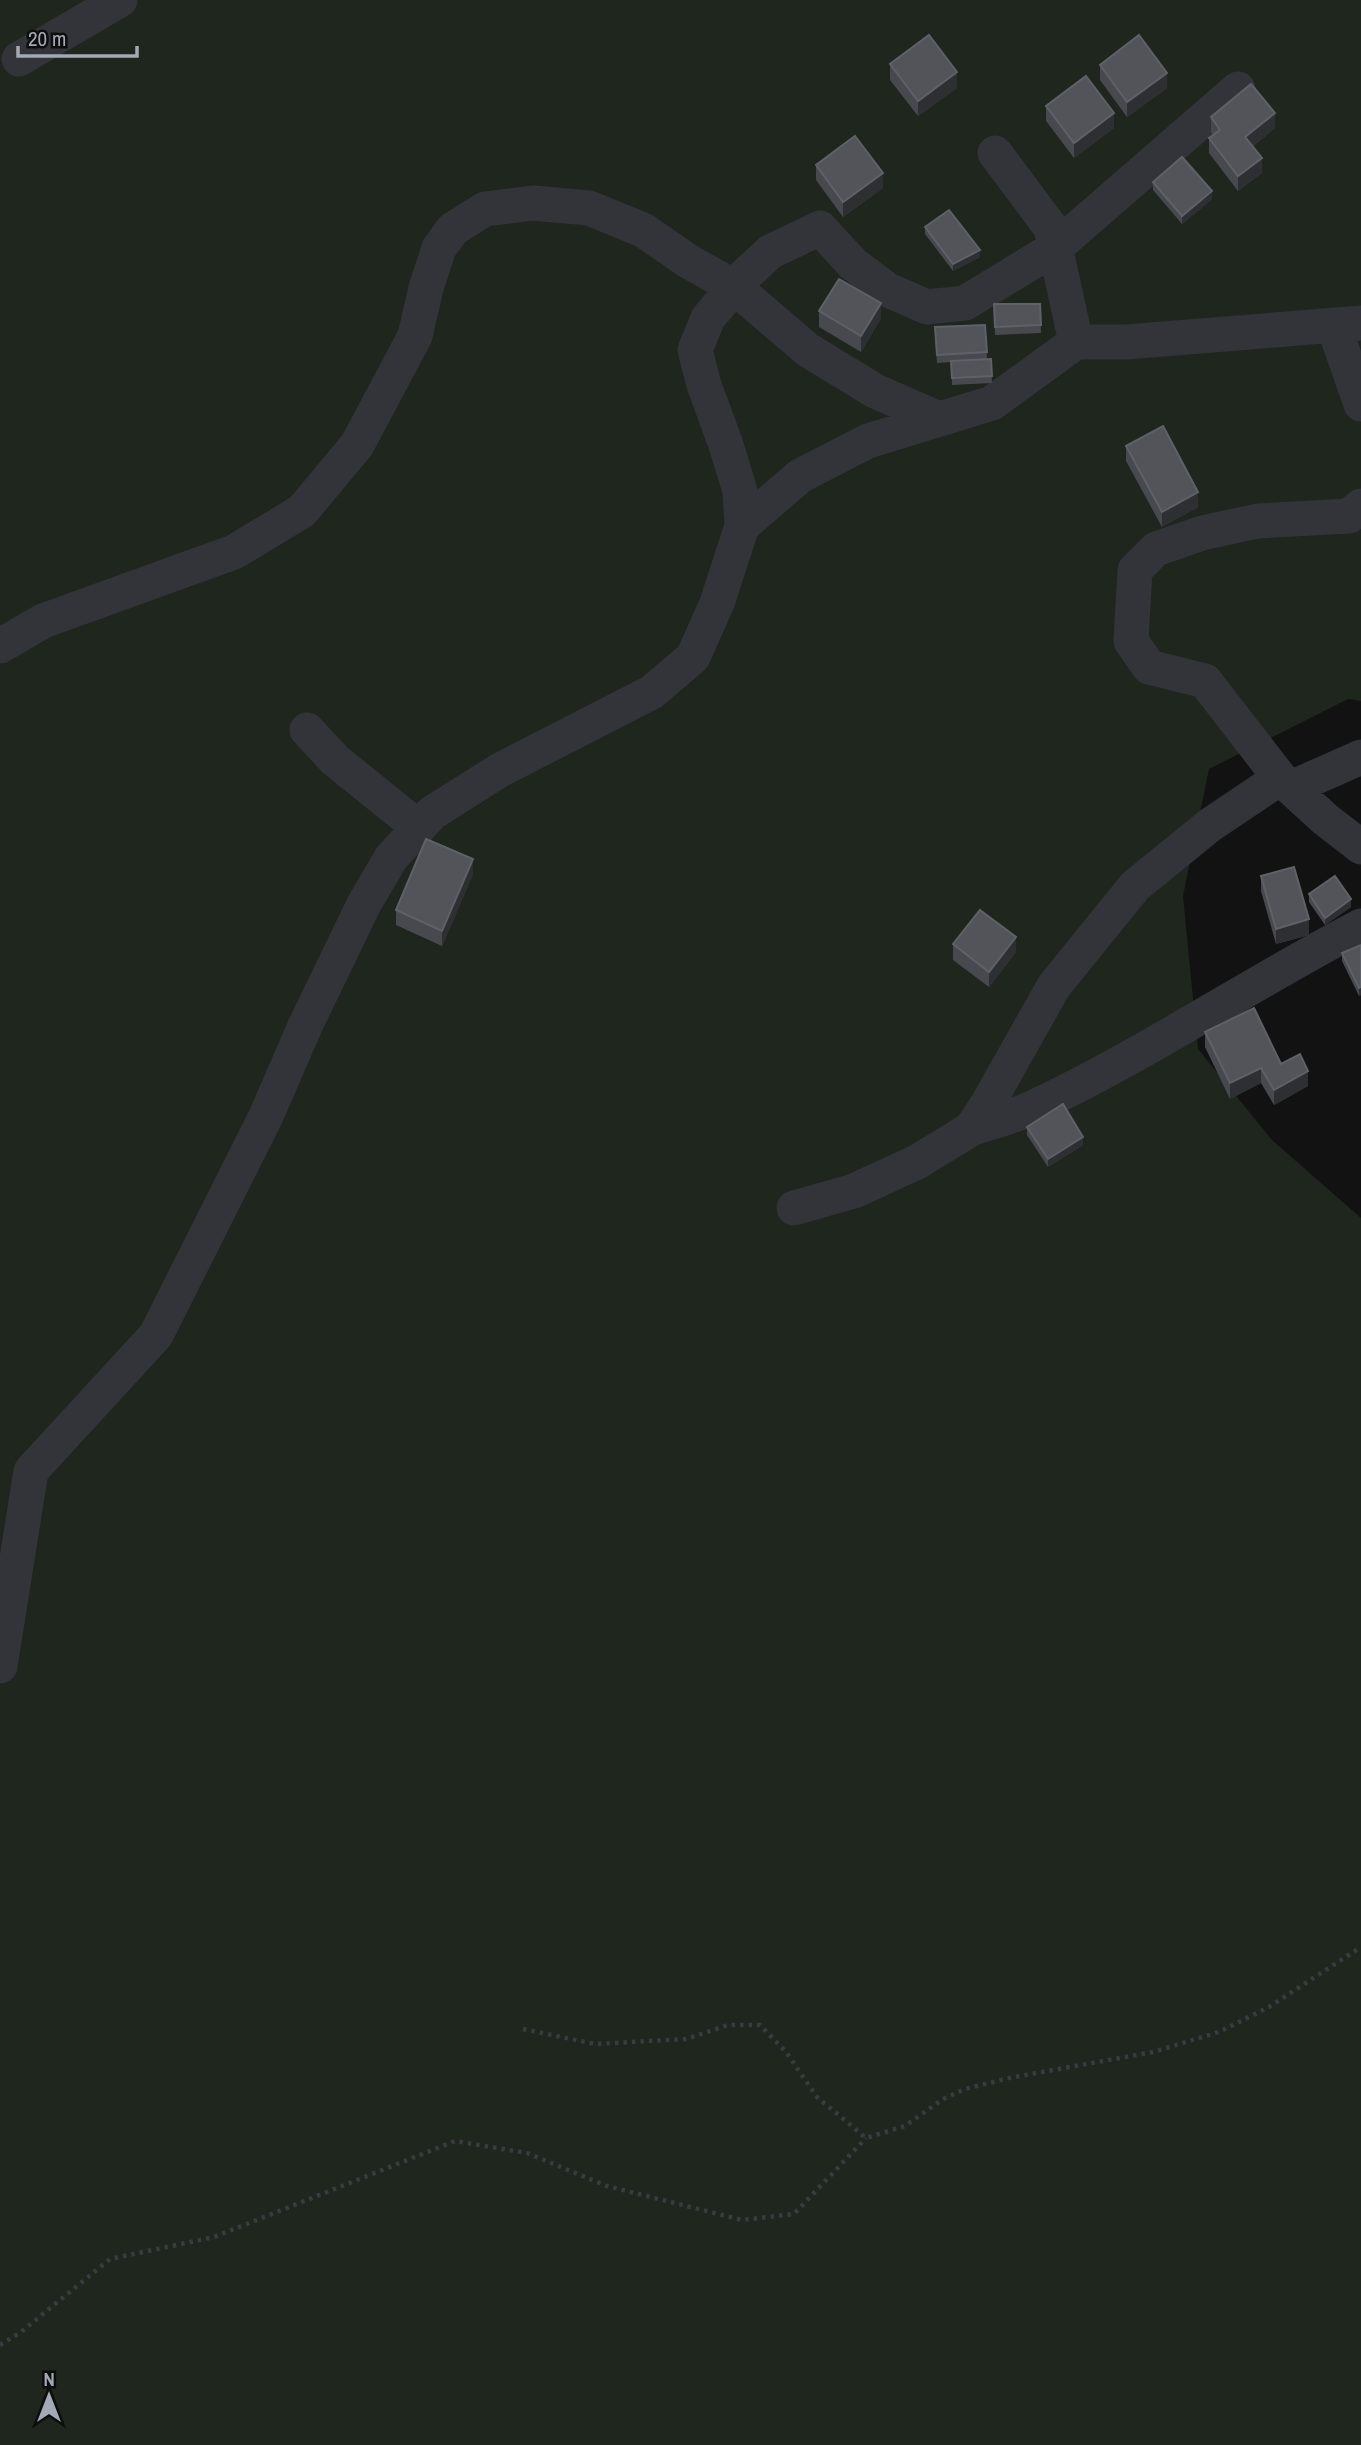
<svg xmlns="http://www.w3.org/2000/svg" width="1361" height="2445" viewBox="0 0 1361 2445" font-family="'Archivo Narrow',sans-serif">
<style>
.green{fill:#1e261e}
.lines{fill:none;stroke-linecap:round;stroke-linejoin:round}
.path{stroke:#393b40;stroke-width:4.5;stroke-dasharray:3.5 5;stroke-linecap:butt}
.minor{stroke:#333439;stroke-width:35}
.wall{fill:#48494f}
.shaded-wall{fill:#2e2f32}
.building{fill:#52545a;stroke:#5e6168;stroke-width:2}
</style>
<rect width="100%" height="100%" fill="#121213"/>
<!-- green -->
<path class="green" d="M0,0H1361V701L1348,699L1209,769L1183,896L1198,1049L1272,1140L1361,1218V2445H0Z"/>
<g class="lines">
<!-- path -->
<path class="path" d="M523,2029L595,2044L686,2039L728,2025H760L786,2052L817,2097L866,2138L905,2126L943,2099L965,2089L1009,2078L1153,2052L1219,2032L1269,2007L1361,1947
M0,2345L21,2332L110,2259L214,2237L455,2141L527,2153L607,2186L742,2220L794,2214L866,2138"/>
<!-- minor -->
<path class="minor" d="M19,59L120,0
M995,153L1051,228L1076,342
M1334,327L1361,404
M1361,506L1349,516L1258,521L1202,533L1156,549L1135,570L1131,641L1149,667L1205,681L1280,778L1325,819L1361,847
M742,526L740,491L726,445L704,385L695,350L708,318L743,277L770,252L820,228L853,264L888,290L927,307L965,303L1055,248L1238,89
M0,646L43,621L234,552L302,511L357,445L415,336L426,288L439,248L453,229L485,209L533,203L589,208L643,230L688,261L734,287L808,350L875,391L939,419
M307,730L335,760L418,827
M1291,788L1361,757
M971,1129C991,1122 1012,1117 1032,1108C1145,1055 1250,984 1361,926
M794,1208L854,1191L917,1162L971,1129L988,1103L1054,986L1135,886L1210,825L1280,778
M0,1666L31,1471L156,1335L266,1116L305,1026L364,904L391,858L432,813L500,770L652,692L693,657L717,603L742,526L800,476L868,441L992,403L1076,342H1126L1361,323"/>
</g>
<!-- wall -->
<path class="wall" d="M890,64L957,88L918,116L890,80Z
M1100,65L1167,88L1127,117L1100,80Z
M1046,106L1114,128L1074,158L1046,121Z
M1211,117L1275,128L1253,146L1262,173L1238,191L1209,153V138L1213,135L1211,132Z
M816,165L883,188L843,217L816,180Z
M1153,182L1212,199L1182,224L1153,190Z
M925,227L980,257L953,271L925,234Z
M994,304H1040L1041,333L995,335Z
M819,311L881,318L861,352L819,327Z
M985,325L987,359H991L992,383L952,385L951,362L937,363L935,335Z
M1126,446L1198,507L1162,527L1126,461Z
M473,874L442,946L396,925V910Z
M1261,876L1309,935L1276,944L1261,891Z
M1309,894L1351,907L1325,925L1309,902Z
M953,944L1016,952L989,987L953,960Z
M1361,945V1003V995L1359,996L1342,961V953Z
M1205,1032L1281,1064L1308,1086L1274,1105L1261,1083L1230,1099L1205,1047Z
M1027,1127L1083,1145L1048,1167L1027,1135Z"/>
<!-- shaded-wall -->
<path class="shaded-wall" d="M957,72V88L918,116V101Z
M1167,73V88L1127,117V102Z
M1114,113V128L1074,158V143Z
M1275,113V128L1245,152V137Z
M1262,158V173L1238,191V176Z
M883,173V188L843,217V202Z
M1212,191V199L1182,224V216Z
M980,250V257L953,271V264Z
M881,303V318L861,352V336Z
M1198,492V507L1162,527V512Z
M473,859V874L442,946V931Z
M1351,899V907L1325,925V918Z
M1309,919V935L1276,944V929Z
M1016,937V952L989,987V972Z
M1361,987V995L1359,996V988Z
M1261,1068V1083L1230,1099V1083Z
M1308,1071V1086L1274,1105V1090Z
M1083,1137V1145L1048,1167V1159Z"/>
<!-- building -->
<path class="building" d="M929,35L957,72L918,101L890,64Z
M1139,35L1167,73L1127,102L1100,65Z
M1086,76L1114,113L1074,143L1046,106Z
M1251,84L1275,113L1245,137L1262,158L1238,176L1209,138L1220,130L1211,117Z
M855,136L883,173L843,202L816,165Z
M1182,157L1212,191L1182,216L1153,182Z
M949,210L980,250L953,264L925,227Z
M839,279L881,303L861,336L819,311Z
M994,304H1040L1041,325L995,327Z
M985,325L987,352L937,355L935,327Z
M991,359L992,376L952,378L951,361Z
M1163,426L1198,492L1162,512L1126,446Z
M426,839L473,859L442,931L396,910Z
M1294,867L1309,919L1276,929L1261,876Z
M1335,876L1351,899L1325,918L1309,894Z
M980,910L1016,937L989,972L953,944Z
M1361,945V987L1359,988L1342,953Z
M1254,1008L1281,1064L1300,1054L1308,1071L1274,1090L1261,1068L1230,1083L1205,1032Z
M1063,1104L1083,1137L1048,1159L1027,1127Z"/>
<!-- north arrow -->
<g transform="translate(49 2396)" stroke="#0d0d0e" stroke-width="5" paint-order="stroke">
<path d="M0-5L12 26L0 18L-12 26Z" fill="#a3aab5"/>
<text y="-10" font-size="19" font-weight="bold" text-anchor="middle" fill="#a3aab5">N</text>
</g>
<!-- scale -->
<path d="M18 46v10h119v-10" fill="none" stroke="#a3aab5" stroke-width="3.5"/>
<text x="28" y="46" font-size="21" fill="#a3aab5" stroke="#0d0d0e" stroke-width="5" paint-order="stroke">20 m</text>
</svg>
